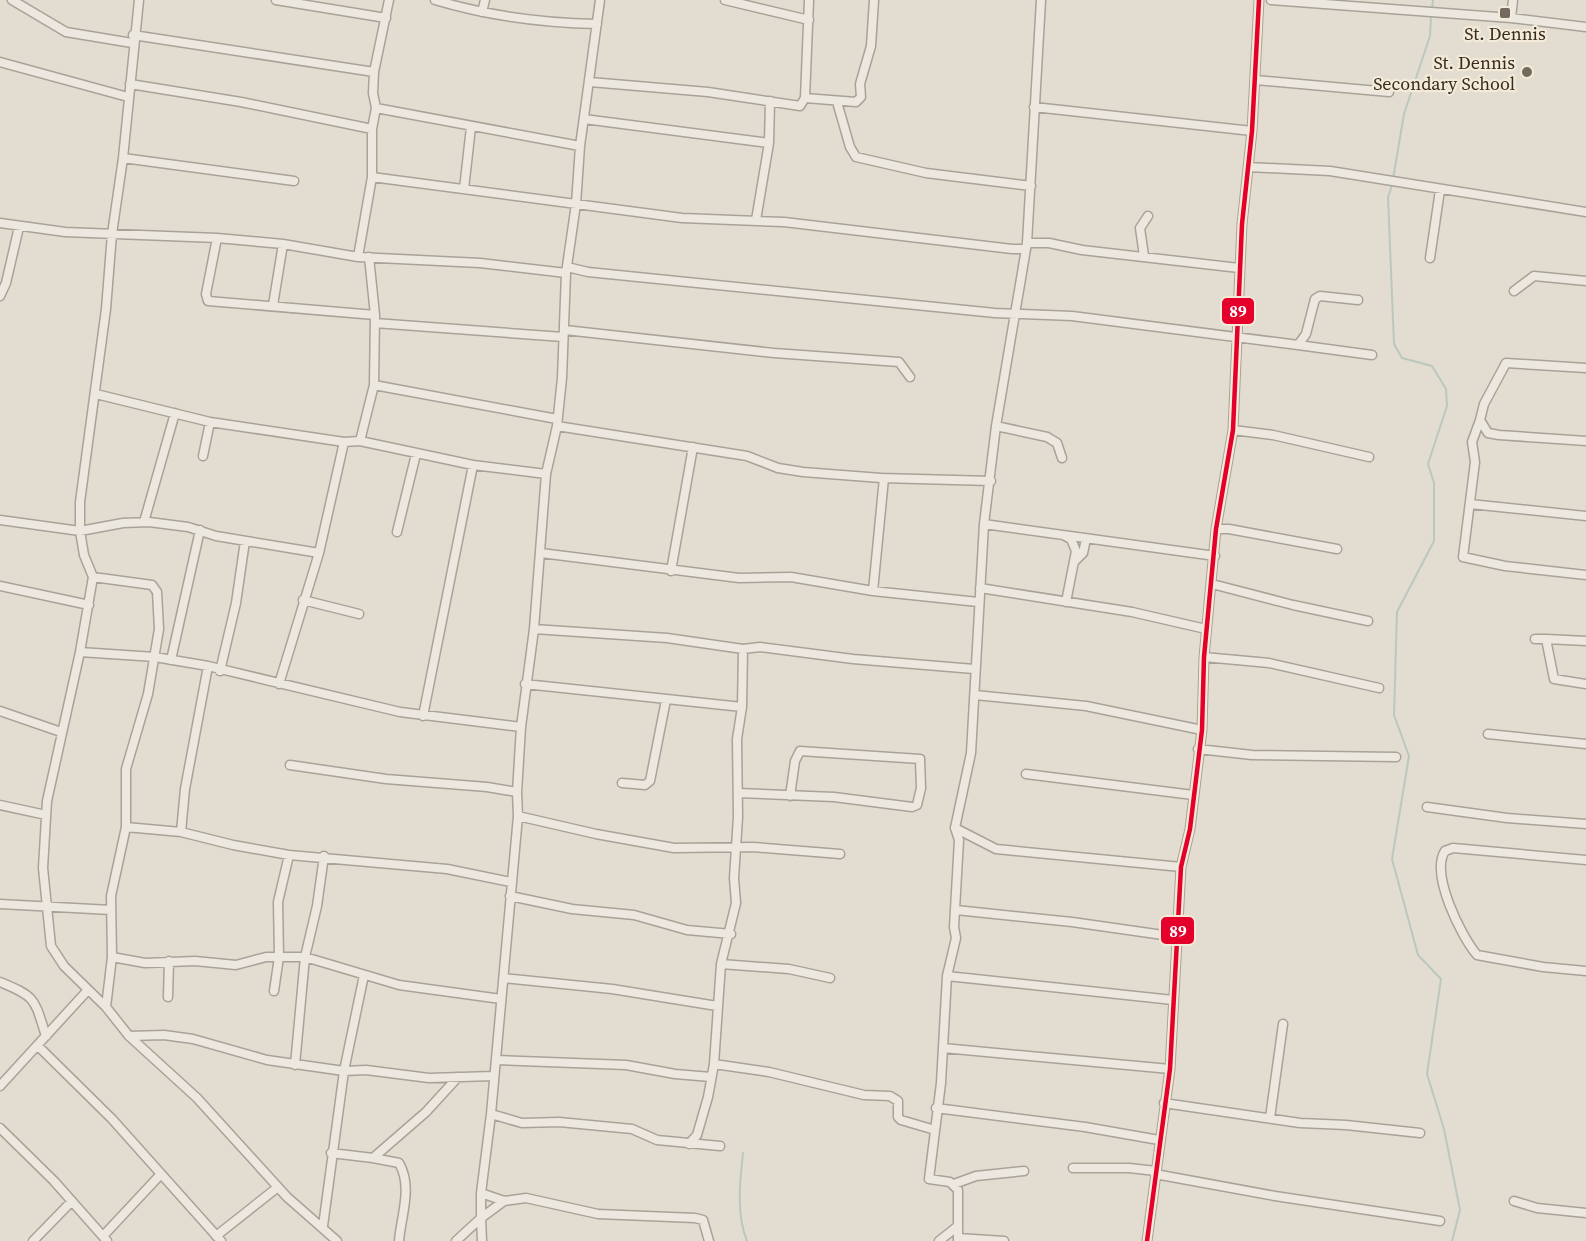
<svg xmlns="http://www.w3.org/2000/svg" width="1586" height="1241" viewBox="0 0 1586 1241" font-family="'Source Serif 4',serif">
<style>
.lines{fill:none;stroke-linecap:round;stroke-linejoin:round}
.stream{stroke:#bac8bf;stroke-width:2}
.street-casing{stroke:#a9a298;stroke-width:11}
.street{stroke:#ece8e0;stroke-width:8}
.bus-1-casing{stroke:#f3ead7;stroke-width:9}
.bus-1{stroke:#e4002b;stroke-width:4.5}
.poi-dot{fill:#73695e;stroke:#f3ead7;stroke-width:2}
.labels{text-anchor:middle;dominant-baseline:central;stroke-width:4.5;stroke-linejoin:round;paint-order:stroke}
.poi-label{font-size:18px;fill:#372b21;stroke:#f3ead7}
.line-badge{stroke:#f3ead7;stroke-width:2}
.badge-label{font-size:16px;text-anchor:middle;font-weight:bold;fill:#fff}
</style>
<rect width="100%" height="100%" fill="#e3dcd0"/>
<g class="lines">
<!-- stream -->
<path class="stream" d="M1432,10L1433,0
M1393,179L1404,114L1430,36L1431,16
M1392,185L1388,197L1394,344L1402,358L1432,366L1446,389L1447,406L1428,464L1434,483V541L1397,612L1394,715L1409,756L1392,859L1418,955L1441,979L1427,1074L1444,1129L1460,1210L1452,1241
M743,1153C740,1181 736,1214 747,1241"/>
<!-- street casing -->
<g class="street-casing">
<path id="street" d="M12,0L66,32L132,43
M139,0L123,158L112,234L106,309L80,502V531L84,555L93,577L80,652L47,801L43,868L51,946L64,966L106,1007L129,1036L197,1098L287,1197L337,1241
M276,0L386,18
M435,0C488,16 543,23 597,24
M725,0L809,20
M1271,0L1511,18L1586,27
M482,12L485,0
M1511,18L1513,0
M133,35L374,72
M0,62L128,97
M1256,80L1389,92
M590,82L708,92L800,106L805,98L809,0
M130,84L241,102L372,129
M805,98L856,102L861,97L860,84L871,46L874,0
M837,102L850,147L856,157L926,173L1031,186
M1034,107L1252,131
M376,108L580,146
M584,119L769,143
M123,158L294,181
M1248,167L1330,171L1586,212
M372,177L682,218L784,222L1012,249H1026
M464,189L471,127
M756,220L769,143L770,101
M0,223L65,232L217,238L283,244L358,257L480,263L566,273
M217,238L206,294L208,301L375,315
M1027,243H1049L1082,250L1239,268
M1144,256L1140,228L1148,216
M358,257L372,177V129L376,108L373,93L374,72L389,0
M1430,258L1440,190
M567,267L588,272L995,313L1072,316L1298,345L1306,334L1315,299L1320,296L1358,300
M1514,291L1534,276L1586,281
M0,296L6,283L19,227
M273,305L283,244
M375,323L563,337
M565,330L774,353L899,362L910,377
M1298,345L1372,355
M1586,368L1506,363L1484,404L1480,420L1488,433L1499,435L1586,441
M374,385L557,419
M96,394L210,422L344,442L360,441L473,465L546,474
M1480,420L1472,442L1475,462L1463,557L1505,566L1586,575
M557,426L747,456L778,468L803,472L881,478L991,481
M996,426L1047,437L1057,443L1062,458
M1233,430L1273,435L1369,457
M360,441L374,385L375,315L369,257
M203,456L210,422
M1470,504L1586,516
M0,520L80,531L123,523L149,522L188,527L216,536L319,553
M144,522L175,413
M984,524L1215,556
M1216,529H1229L1337,549
M397,532L416,454
M1065,536L1071,539L1076,551L1066,602
M541,553L739,578L791,577L873,591L978,602
M1074,562L1083,553L1086,539
M671,571L693,447
M93,577L152,585L157,592L159,629L148,694L126,769V827L111,896L112,957L106,1007
M1212,584L1293,605L1368,621
M0,586L89,605
M980,588L1132,612L1206,629
M873,591L884,478
M303,600L359,614
M534,629L667,638L743,649L760,647L853,659L974,669
M1535,639H1546L1554,679L1586,684
M1546,639L1586,641
M80,652L155,657L208,666L400,712L521,727
M1204,657L1269,663L1379,688
M171,660L200,530
M220,671L236,603L245,541
M279,684L319,553L344,442
M525,684L742,707
M975,695L1086,706L1202,730
M0,711L61,732
M423,716L473,465
M1488,734L1586,744
M1198,749L1252,755L1396,757
M290,765L386,779L487,787L517,792
M1026,774L1193,795
M622,783L645,785L650,781L666,700
M738,793L834,797L912,807L917,805L921,788L920,759L800,751L795,761L790,796
M0,805L46,815
M1427,807L1507,818L1586,824
M518,816L596,834L674,848L753,847L840,854
M126,827L181,832L233,845L289,855L447,869L511,882
M955,828L996,849L1181,867
M181,832L185,789L208,666
M1586,860L1453,848L1445,851C1430,874 1461,936 1477,955L1543,967L1586,971
M510,896L572,909L634,915L687,930L731,934
M0,904L111,910
M956,910L1072,922L1177,937
M112,957L145,963L195,961L236,965L266,957H305L399,985L501,999
M721,964L789,969L830,978
M947,976L1173,1000
M504,978L612,989L717,1006
M0,982C37,997 34,999 46,1036
M274,991L279,957L278,902L289,855
M168,997L169,961
M129,1036L164,1035L193,1039L267,1060L344,1071L366,1070L429,1078L493,1076
M38,1046L112,1119L221,1241
M943,1048L1170,1069
M496,1060L626,1065L675,1074L711,1077
M714,1064L769,1072L864,1095L890,1096L898,1101V1117L901,1120L935,1130
M295,1065L305,957L317,906L324,856
M0,1086L87,991
M1164,1103L1300,1123L1346,1125L1420,1133
M936,1108L1085,1127L1159,1140
M491,1114L522,1123L559,1122L632,1129L657,1140L720,1146
M1270,1118L1283,1024
M0,1128L54,1181L107,1241
M689,1144L697,1135L708,1097L714,1064L721,964L736,903L734,878L738,817L737,739L742,707L743,649
M331,1153L373,1158L426,1112L458,1077
M373,1158L399,1163C413,1187 401,1216 399,1241
M1073,1168H1129L1156,1171
M1155,1174L1275,1196L1440,1221
M954,1184L976,1176L1024,1171
M481,1193L504,1201L526,1198L598,1214L695,1218L703,1220L709,1241
M1514,1201L1537,1208L1586,1213
M323,1226L344,1071L364,975
M104,1235L161,1174
M216,1236L278,1187
M958,1238L1004,1241
M33,1241L72,1201
M456,1241L481,1218V1193L491,1114L518,816L517,792L521,727L534,629L546,474L557,426L562,378L566,273L576,204L580,146L600,0
M482,1241L481,1218L504,1201
M939,1241L958,1226
M958,1241V1190L950,1182L929,1179L941,1083L947,976L956,938L954,927L959,840L955,828L971,753L984,524L996,426L1027,243L1041,0
M1147,1241L1170,1069L1181,867L1190,829L1202,730L1204,657L1216,529L1233,430L1242,224L1252,131L1259,0"/>
</g>
<!-- street -->
<use href="#street" class="street"/>
<!-- bus-1 casing -->
<g class="bus-1-casing">
<path id="bus-1" d="M1147,1241L1170,1069L1181,867L1190,829L1202,730L1204,657L1216,529L1233,430L1242,224L1252,131L1259,0"/>
</g>
<!-- bus-1 -->
<use href="#bus-1" class="bus-1"/>
</g>
<!-- markers -->
<g class="poi-dot">
<rect x="1499" y="7" width="12" height="12" rx="3"/>
<circle cx="1527" cy="72" r="6"/>
</g>
<g class="labels">
<!-- poi labels -->
<g class="poi-label">
<text x="1505" y="33">St. Dennis</text>
<text x="1515" y="62" text-anchor="end">St. Dennis<tspan x="1515" dy="21">Secondary School</tspan></text>
</g>
</g>
<g class="line-badge">
<rect x="1221" y="297" width="34" height="28" rx="6" fill="#e4002b"/>
<rect x="1160" y="916" width="35" height="29" rx="6" fill="#e4002b"/>
</g>
<g class="badge-label">
<text x="1238" y="317">89</text>
<text x="1178" y="937">89</text>
</g>
</svg>
